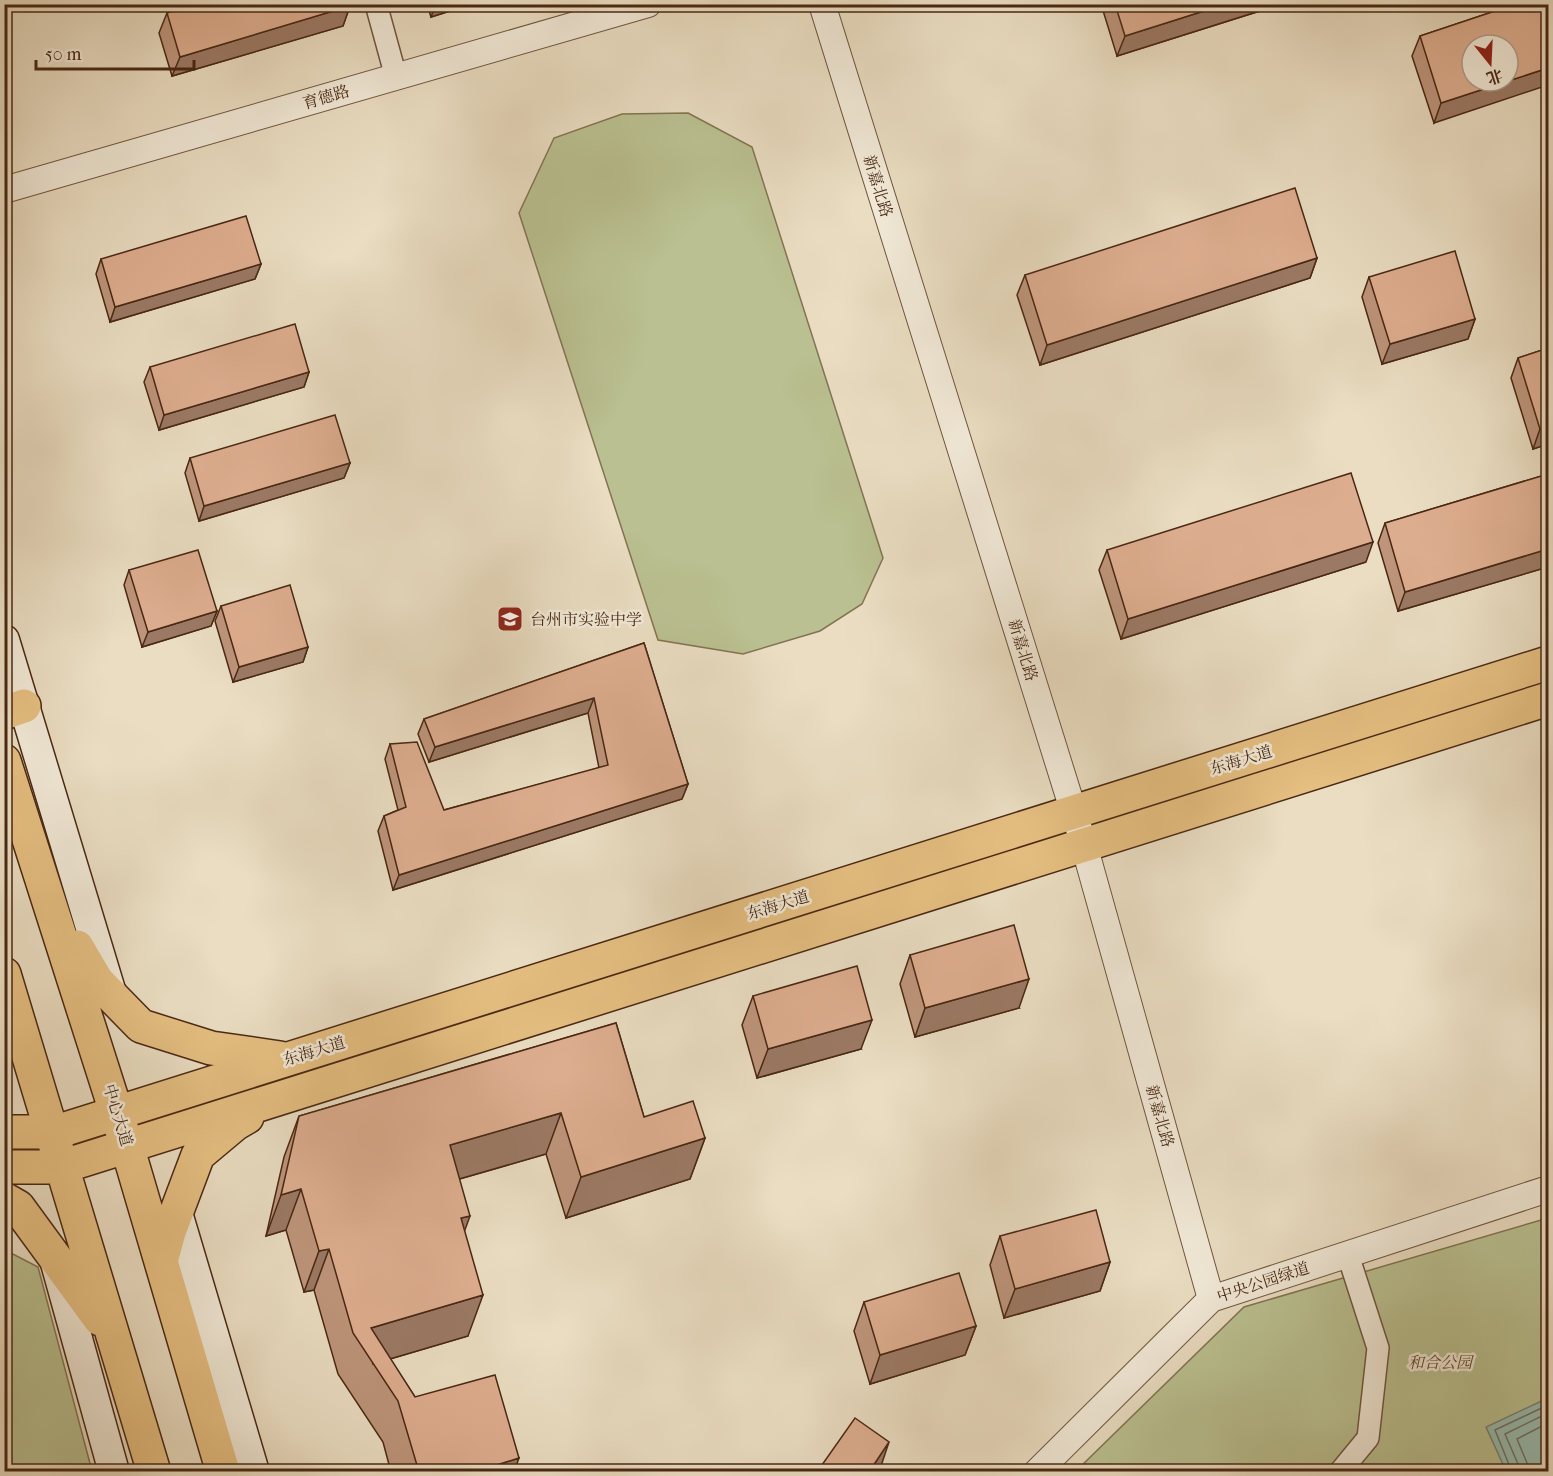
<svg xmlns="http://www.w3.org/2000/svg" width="1553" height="1476" viewBox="0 0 1553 1476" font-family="'IM FELL French Canon','Noto Serif SC',serif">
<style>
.green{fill:#bac091;stroke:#827452;stroke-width:1.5}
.water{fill:#98bcb1;stroke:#788172;stroke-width:1.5}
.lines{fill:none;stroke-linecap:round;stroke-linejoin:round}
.shore{stroke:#707262;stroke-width:1.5}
.minor-casing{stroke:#71553f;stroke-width:24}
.tertiary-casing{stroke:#71553f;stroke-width:28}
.secondary-casing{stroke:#492813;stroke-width:33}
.primary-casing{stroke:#492813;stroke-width:36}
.minor{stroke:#f1e9d7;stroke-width:21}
.tertiary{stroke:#f1e9d7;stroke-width:26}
.secondary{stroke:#f1e9d7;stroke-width:30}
.primary{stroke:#e5be81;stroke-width:33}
.wall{fill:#be957b;stroke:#492813;stroke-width:1.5}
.shaded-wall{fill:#9b7964;stroke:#492813;stroke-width:1.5}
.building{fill:#ddad8f;stroke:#492813;stroke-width:1.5;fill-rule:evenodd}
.labels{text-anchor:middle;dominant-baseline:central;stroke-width:5;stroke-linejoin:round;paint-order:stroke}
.street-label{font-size:16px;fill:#492813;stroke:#f1e9d7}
.poi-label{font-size:16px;fill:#492813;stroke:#f1e9d7;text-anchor:start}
.park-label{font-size:16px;font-style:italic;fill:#60462c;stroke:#f1e9d7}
</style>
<rect width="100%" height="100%" fill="#eaddc2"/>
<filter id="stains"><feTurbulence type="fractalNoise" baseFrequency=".00333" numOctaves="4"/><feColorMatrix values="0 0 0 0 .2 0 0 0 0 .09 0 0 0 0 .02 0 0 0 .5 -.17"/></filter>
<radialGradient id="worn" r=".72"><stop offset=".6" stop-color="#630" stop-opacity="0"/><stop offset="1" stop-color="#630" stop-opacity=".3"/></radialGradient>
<!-- green -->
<path class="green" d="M688,113L752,147L883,558L862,604L820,631L743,654L658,640L519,213L554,138L622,114Z
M1548,1218V1471L1075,1472L1244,1307Z
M5,1250L38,1267L92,1471H5Z"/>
<!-- water -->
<path class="water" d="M1548,1398V1471H1506L1486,1427Z"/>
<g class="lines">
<!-- shore -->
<path class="shore" d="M1512,1472L1495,1430L1548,1405
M1519,1472L1518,1464L1505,1434L1548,1413
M1528,1472L1527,1463L1517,1439L1548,1423"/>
<!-- minor casing -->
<g class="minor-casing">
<path id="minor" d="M376,4L396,77
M1340,1472L1368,1438L1378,1348L1348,1255"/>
</g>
<!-- tertiary casing -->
<g class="tertiary-casing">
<path id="tertiary" d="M822,4L1084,845L1211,1299
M4,190L648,4
M1037,1472L1211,1299L1548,1189"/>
</g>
<!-- secondary casing -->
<g class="secondary-casing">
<path id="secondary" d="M4,640L110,990
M177,1213L254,1472
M56,1263L114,1472"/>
</g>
<!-- primary casing -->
<g class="primary-casing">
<path id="primary" d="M4,713L24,706
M4,761L127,1146L223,1472
M77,947L97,981L141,1026L211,1048L280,1058
M4,974L154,1472
M4,1132H56L1548,663
M4,1167H61L1548,699
M4,1199L18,1207L100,1319
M161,1261L169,1232L198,1155L235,1124L247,1117"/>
</g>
<!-- minor -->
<use href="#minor" class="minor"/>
<!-- tertiary -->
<use href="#tertiary" class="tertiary"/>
<!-- secondary -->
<use href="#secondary" class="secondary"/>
<!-- primary -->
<use href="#primary" class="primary"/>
</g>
<!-- wall -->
<path class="wall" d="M427,4H472L431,17Z
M1101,4H1282L1117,56Z
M1516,4L1434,123L1412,56L1420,36Z
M350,6L343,26L172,76L159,33L167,13Z
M1317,258L1310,278L1040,365L1017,295L1025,275Z
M101,259L261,264L255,279L110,322L96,274Z
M1369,277L1475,319L1468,339L1382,364L1362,297Z
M1548,348V444L1533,449L1511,378L1518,358Z
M150,367L309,372L304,387L159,430L144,382Z
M190,458L350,463L344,478L199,521L185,473Z
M1548,474V567L1398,611L1378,543L1385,523Z
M1107,550L1366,562L1121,639L1099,570Z
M129,570L217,611L211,626L142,647L124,585Z
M221,606L308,647L303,662L233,682L215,621Z
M644,643L688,784L682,799L393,890L378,831L384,816L398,810L385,759L390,744L444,810L599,768L588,713L429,762L418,734L424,719Z
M910,955L1019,1008L915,1037L900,984Z
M753,996L861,1049L757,1078L742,1025Z
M616,1023L644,1117L705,1138L690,1179L566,1218L546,1154L459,1179L464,1230L468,1336L390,1359L415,1397L514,1472H391L383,1442L338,1374L314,1290L304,1292L286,1230L266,1236L284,1157L299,1116Z
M1000,1236L1110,1262L1100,1291L1004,1318L990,1265Z
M864,1302L976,1326L965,1355L870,1384L854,1331Z"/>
<!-- shaded-wall -->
<path class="shaded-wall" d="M436,4H472L431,17Z
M1226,4H1282L1117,56L1125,36Z
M350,6L343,26L172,76L180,57Z
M1548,68V85L1434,123L1441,103Z
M1317,258L1310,278L1040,365L1047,345Z
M261,264L255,279L110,322L115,307Z
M1475,319L1468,339L1382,364L1390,344Z
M309,372L304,387L159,430L164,415Z
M1548,427V444L1533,449L1540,429Z
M350,463L344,478L199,521L204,506Z
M1373,542L1366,562L1121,639L1128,619Z
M1548,549V567L1398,611L1405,592Z
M217,611L211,626L142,647L148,632Z
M308,647L303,662L233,682L239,667Z
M594,698L588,713L429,762L435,747Z
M688,784L682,799L393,890L399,875Z
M1029,979L1019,1008L915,1037L925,1008Z
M872,1020L861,1049L757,1078L768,1049Z
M561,1113L546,1154L435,1186L450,1145Z
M705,1138L690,1179L566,1218L581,1177Z
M301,1189L286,1230L266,1236L281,1195Z
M470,1216L455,1257L461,1218Z
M329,1249L314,1290L304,1292L319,1251Z
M1110,1262L1100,1291L1004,1318L1015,1289Z
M483,1295L468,1336L373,1364L371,1328Z
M976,1326L965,1355L870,1384L880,1355Z
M889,1442L879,1472H869Z
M519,1458L514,1472H474Z"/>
<!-- building -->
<path class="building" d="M194,4H350V6L180,57L167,13Z
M1115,4H1226L1125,36Z
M1516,4H1548V68L1441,103L1420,36ZM1472,45H1508V81H1472Z
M1295,188L1317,258L1047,345L1025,275Z
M246,216L261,264L115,307L101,259Z
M1455,251L1475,319L1390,344L1369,277Z
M295,324L309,372L164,415L150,367Z
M1548,348V427L1540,429L1518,358Z
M335,415L350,463L204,506L190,458Z
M1351,473L1373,542L1128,619L1107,550Z
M1548,474V549L1405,592L1385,523Z
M198,550L217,611L148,632L129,570Z
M290,585L308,647L239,667L221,606Z
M644,643L688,784L399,875L384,816L406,807L390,744L417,742L444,810L608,765L594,698L435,747L424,719Z
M1014,925L1029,979L925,1008L910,955Z
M857,966L872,1020L768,1049L753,996Z
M616,1023L644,1117L693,1101L705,1138L581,1177L561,1113L450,1145L470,1216L461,1218L483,1295L371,1328L415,1397L495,1375L519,1458L474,1472H419L398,1401L353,1333L329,1249L319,1251L301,1189L281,1195L299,1116Z
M1096,1210L1110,1262L1015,1289L1000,1236Z
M959,1273L976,1326L880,1355L864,1302Z
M855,1418L889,1442L869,1472H817Z"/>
<!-- icons -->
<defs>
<g id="school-square" transform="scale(1.35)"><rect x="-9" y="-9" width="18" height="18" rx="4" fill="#8f2418" stroke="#f1e9d7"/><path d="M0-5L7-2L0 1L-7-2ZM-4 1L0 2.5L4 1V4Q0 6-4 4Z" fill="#fff"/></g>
</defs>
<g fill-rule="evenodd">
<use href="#school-square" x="510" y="619"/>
</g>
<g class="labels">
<!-- street labels -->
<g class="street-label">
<text transform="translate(326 97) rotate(-16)">育德路</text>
<text transform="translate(878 186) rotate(73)">新嘉北路</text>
<text transform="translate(1023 650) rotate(73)">新嘉北路</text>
<text transform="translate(1241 760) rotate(-17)">东海大道</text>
<text transform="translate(778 905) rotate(-17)">东海大道</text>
<text transform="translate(314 1051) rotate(-17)">东海大道</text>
<text transform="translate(118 1115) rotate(73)">中心大道</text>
<text transform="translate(1160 1116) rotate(74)">新嘉北路</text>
<text transform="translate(1263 1282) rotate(-18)">中央公园绿道</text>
</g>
<!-- poi labels -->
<g class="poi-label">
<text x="530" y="619">台州市实验中学</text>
</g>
<!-- park labels -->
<g class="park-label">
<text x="1440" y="1362">和合公园</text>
</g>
</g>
<!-- margin -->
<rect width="1553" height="1476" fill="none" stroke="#eaddc2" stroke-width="24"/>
<rect x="6" y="6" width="1541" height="1464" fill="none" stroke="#492813" stroke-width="3"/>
<rect x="12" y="12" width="1529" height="1452" fill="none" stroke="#492813" stroke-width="1.5"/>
<!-- north arrow -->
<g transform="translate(1490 63) rotate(162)"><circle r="28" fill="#f1e9d7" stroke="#ae9c89" stroke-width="1.5"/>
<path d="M0-4.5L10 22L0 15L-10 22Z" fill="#8f2418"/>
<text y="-9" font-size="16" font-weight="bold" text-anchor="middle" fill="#492813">北</text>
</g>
<!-- scale -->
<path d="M36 60v9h158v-9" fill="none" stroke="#492813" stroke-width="3"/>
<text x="45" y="60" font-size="18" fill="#492813" stroke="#f1e9d7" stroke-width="4.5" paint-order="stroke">50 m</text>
<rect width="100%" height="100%" filter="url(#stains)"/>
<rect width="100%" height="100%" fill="url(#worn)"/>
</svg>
